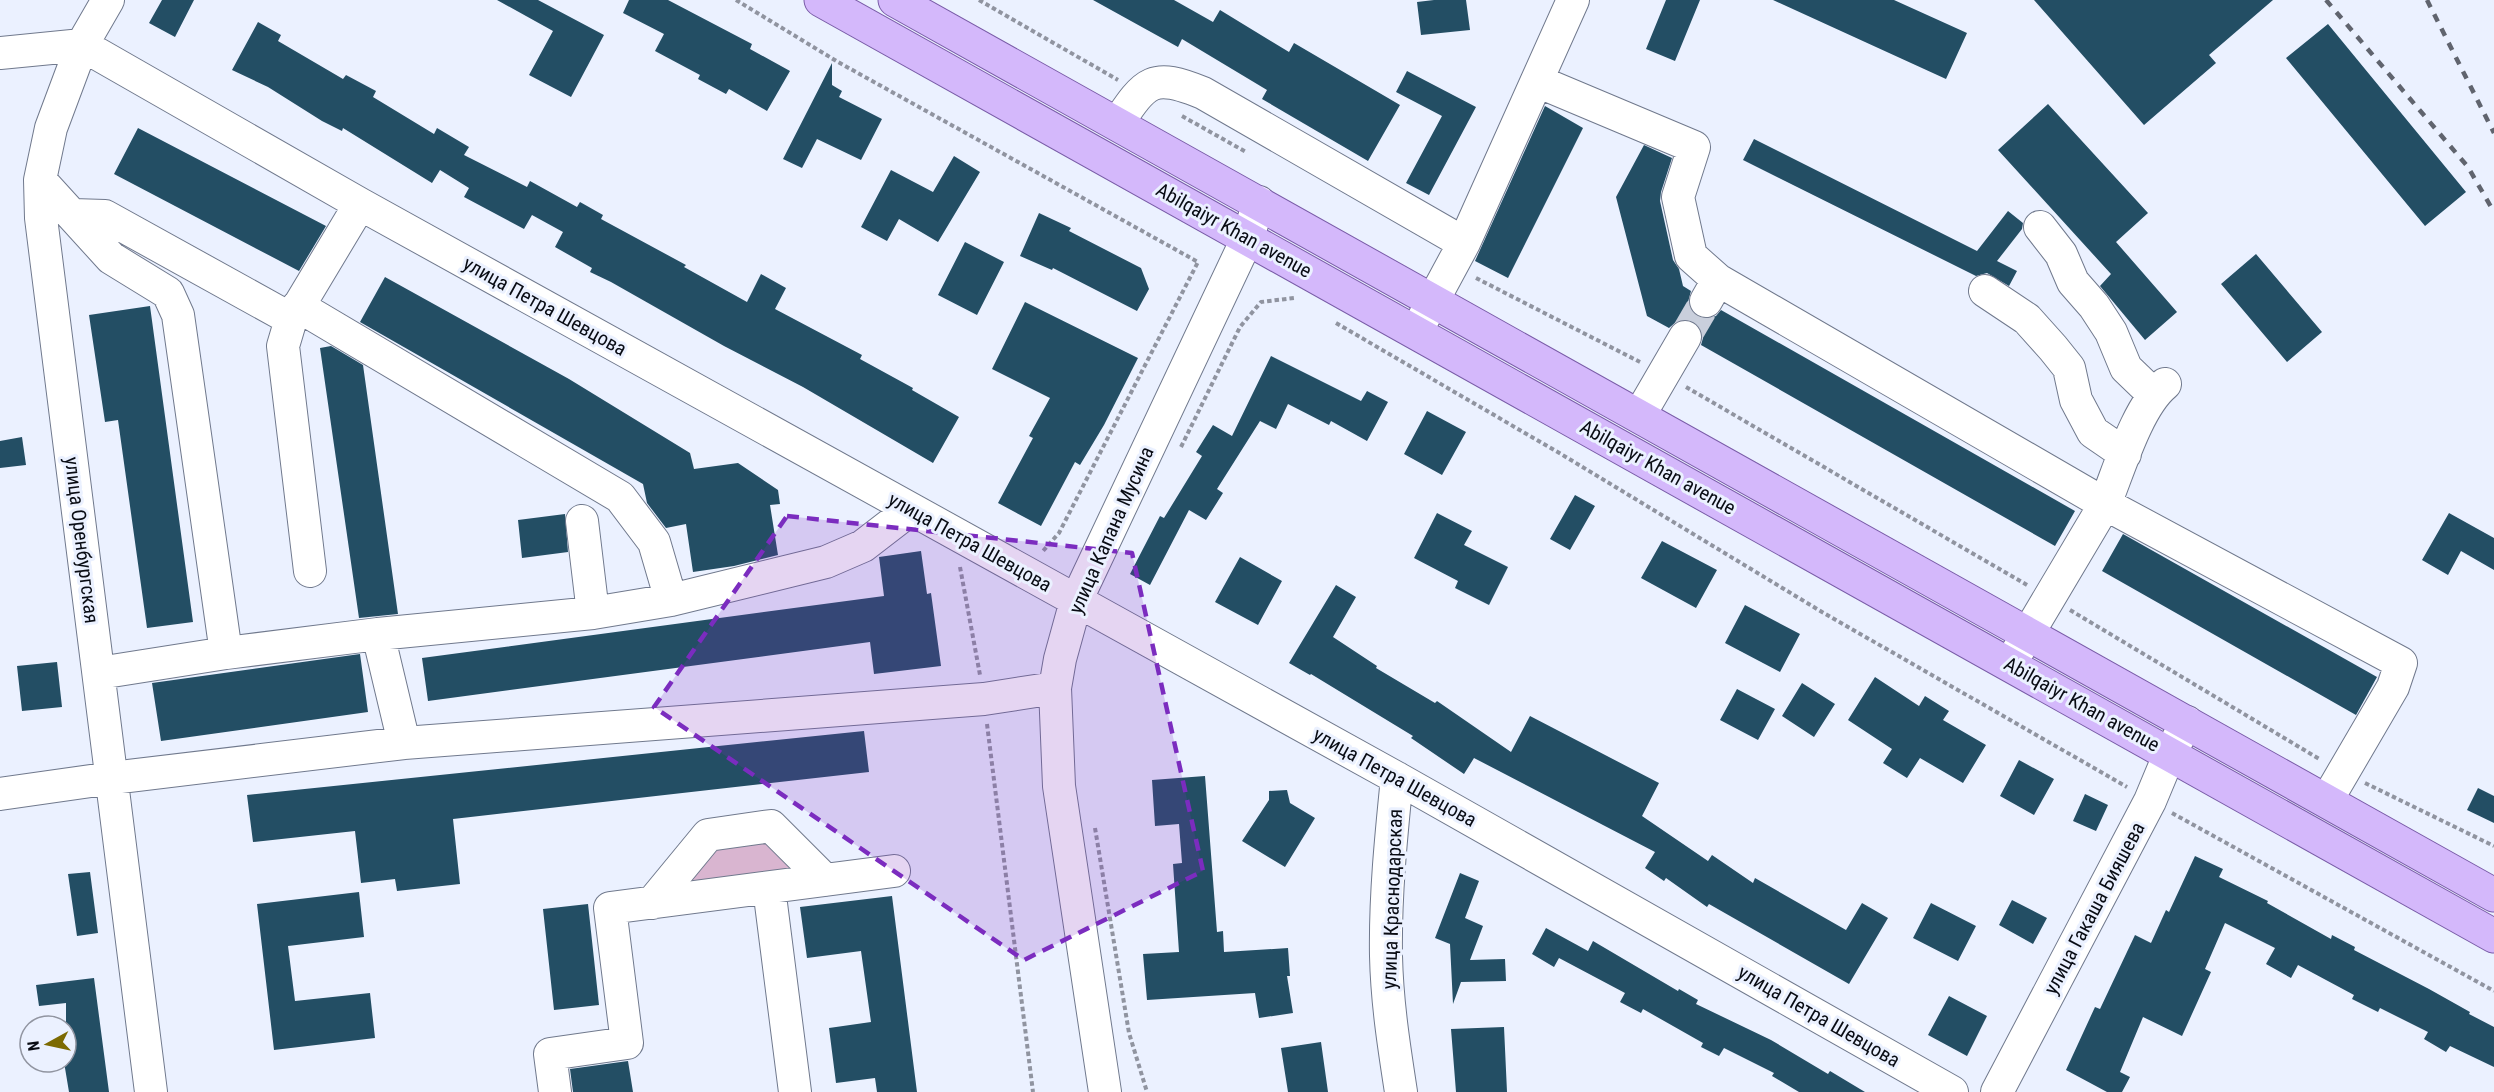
<svg xmlns="http://www.w3.org/2000/svg" width="2494" height="1092" viewBox="0 0 2494 1092" font-family="'Roboto Condensed',sans-serif">
<style>
.green{fill:#d9b5d0}
.building{fill:#234e64}
.lines{fill:none;stroke-linecap:round;stroke-linejoin:round}
.minor-tunnel{stroke:#c9cfdc;stroke-width:32;stroke-dasharray:32 16;stroke-linecap:butt}
.minor-casing{stroke:#70798d;stroke-width:34}
.major-casing{stroke:#7a5da8;stroke-width:35}
.path{stroke:#9094a0;stroke-width:4;stroke-dasharray:4.5 3;stroke-linecap:butt}
.minor{stroke:#fff;stroke-width:32}
.major{stroke:#d4b8fb;stroke-width:33}
.rail{stroke:#60646e;stroke-width:4.5;stroke-dasharray:8 8;stroke-linecap:butt}
.marked{fill:#7b2cbf;fill-opacity:0.2;stroke:#7b2cbf;stroke-width:4.5;stroke-dasharray:12 8;stroke-linejoin:round}
.labels{text-anchor:middle;dominant-baseline:central;stroke-width:6;stroke-linejoin:round;paint-order:stroke}
.street-label{font-size:20px;fill:#090c14;stroke:#ebf1ff}
</style>
<rect width="100%" height="100%" fill="#ebf1ff"/>
<!-- green -->
<path class="green" d="M771,835L806,873L678,890L709,844Z"/>
<!-- building -->
<path class="building" d="M162,0H194L175,37L149,23Z
M497,0H538L604,35L571,97L529,75L553,31Z
M629,0H668L752,44L750,49L790,71L767,111L729,89L726,94L698,79L700,75L655,51L664,34L623,13Z
M1093,0H1174L1213,22L1220,10L1289,52L1294,43L1400,105L1368,161L1262,99L1267,90L1182,39L1178,47Z
M1434,0H1466L1470,30L1421,35L1417,2Z
M1666,0H1700L1675,61L1646,49Z
M1773,0H1894L1967,33L1946,79Z
M2034,0H2273L2209,55L2216,63L2144,125Z
M258,22L281,35L278,41L343,79L346,75L376,91L373,97L434,134L437,128L469,147L464,155L527,187L530,181L577,207L580,202L603,215L601,219L686,265L684,267L747,302L761,274L786,288L775,309L862,355L860,359L913,388L912,390L959,417L933,463L803,387L724,346L611,282L590,272L592,268L555,247L563,232L532,215L524,229L464,197L469,188L440,170L432,183L343,128L342,131L322,121L268,87L232,70Z
M2328,24L2466,192L2425,226L2286,58Z
M832,63V85L842,91L839,97L882,119L861,160L817,139L802,168L783,159Z
M1407,71L1476,107L1429,195L1406,183L1442,116L1396,92Z
M2048,104L2148,213L2116,242L2177,312L2145,340L2100,286L2111,274L1998,150Z
M1545,106L1583,128L1508,278L1475,261Z
M138,128L326,226L299,271L114,174Z
M1754,139L1977,251L2008,211L2023,223L2022,229L1997,261L2017,271L2009,286L1987,273L1976,276L1743,160Z
M1644,145L1672,158L1661,192L1660,201L1673,260L1679,269L1683,286L1691,291L1688,302L1691,311L1697,316L1707,319L1716,316L1721,310L2075,511L2055,546L1701,345L1703,338L1701,329L1694,321L1686,319L1677,321L1669,328L1647,316L1616,197Z
M954,156L980,172L938,242L899,219L887,241L861,227L891,170L933,192Z
M1039,213L1071,228L1069,231L1141,268L1149,289L1137,311L1053,268L1052,270L1020,256Z
M965,242L1004,262L977,315L938,295Z
M2256,254L2322,332L2287,362L2221,284Z
M385,277L569,379L690,453L694,469L738,463L778,490L780,504L770,505L778,555L734,566L693,572L686,524L666,528L647,503L643,484L360,322Z
M1025,302L1138,358L1104,425L1080,465L1075,462L1041,526L998,503L1033,438L1029,436L1050,398L992,369Z
M150,306L193,622L147,628L118,420L105,422L89,315Z
M331,346L363,365L398,614L359,618L320,348Z
M1271,356L1361,401L1367,391L1388,402L1367,441L1331,421L1329,425L1288,404L1276,429L1260,421L1217,489L1223,493L1206,520L1189,510L1150,585L1130,574L1160,516L1164,518L1202,456L1196,452L1213,425L1232,436Z
M1427,411L1466,432L1442,475L1404,454Z
M22,437L26,465L0,468V441Z
M1575,495L1595,506L1570,550L1550,539Z
M1437,513L1472,531L1464,545L1508,567L1489,605L1455,588L1458,581L1414,558Z
M2449,513L2494,538V570L2461,551L2448,575L2422,560Z
M565,514L568,552L522,558L518,520Z
M2123,534L2377,677L2356,715L2102,571Z
M1662,541L1717,570L1696,608L1641,578Z
M921,551L927,594L931,593L941,666L874,674L870,642L428,701L422,658L884,596L879,557Z
M1240,557L1282,581L1258,625L1215,602Z
M1336,585L1356,597L1333,637L1377,666L1376,668L1435,703L1437,701L1511,752L1530,716L1659,783L1642,816L1708,861L1712,855L1753,883L1755,878L1846,930L1862,903L1888,918L1849,984L1709,904L1707,907L1666,878L1664,881L1645,868L1655,852L1474,758L1464,774L1411,738L1413,736L1311,674L1310,675L1289,663Z
M1745,605L1800,634L1780,672L1725,643Z
M360,654L368,712L161,741L152,683Z
M57,662L62,707L22,711L17,666Z
M1875,677L1919,706L1925,696L1949,711L1943,720L1986,745L1963,783L1920,758L1907,778L1883,763L1892,749L1848,720Z
M1802,683L1835,704L1814,737L1782,716Z
M1737,689L1775,709L1758,740L1720,720Z
M864,731L869,772L453,819L460,884L397,891L395,879L361,883L355,831L253,842L247,795Z
M2019,760L2054,779L2034,815L2000,796Z
M1205,776L1217,932L1223,931L1224,952L1288,948L1290,976H1287L1293,1013L1259,1018L1255,993L1147,1000L1143,954L1179,952L1173,864L1182,863L1179,824L1155,826L1152,780Z
M2478,788L2494,796V823L2467,810Z
M1287,790L1290,803L1315,818L1285,867L1242,841L1269,800V791Z
M2085,794L2108,805L2096,831L2073,821Z
M2195,856L2223,869L2219,877L2268,901L2267,903L2331,939L2332,935L2355,947L2354,950L2429,989L2470,1012L2469,1014L2494,1027V1067L2450,1046L2446,1052L2424,1039L2428,1032L2380,1008L2378,1012L2352,999L2354,995L2298,965L2291,978L2266,964L2275,948L2225,923L2205,969L2211,972L2182,1036L2143,1017L2120,1072L2130,1077L2122,1092H2107L2066,1070L2095,1007L2100,1009L2135,935L2151,943L2166,910L2169,912Z
M90,872L98,933L77,936L68,874Z
M1460,873L1479,881L1465,918L1483,926L1470,960L1505,959L1506,981L1461,982L1453,1004L1450,944L1435,938Z
M359,892L364,937L288,946L295,1001L370,993L375,1038L274,1050L257,904Z
M892,896L917,1092H877L875,1078L836,1083L829,1028L871,1022L861,951L807,958L800,907Z
M2012,900L2047,918L2033,944L1999,925Z
M1931,903L1976,926L1958,961L1913,938Z
M588,904L599,1005L554,1010L543,909Z
M1546,928L1588,951L1593,941L1678,991L1679,989L1698,1000L1696,1004L1771,1040L1828,1074L1830,1071L1865,1092H1799L1772,1076L1774,1073L1724,1048L1719,1056L1701,1047L1703,1043L1643,1009L1641,1013L1620,1002L1625,993L1559,958L1554,967L1532,954Z
M94,978L109,1092H69L64,1062H66V1003L39,1006L36,985Z
M1949,996L1987,1016L1967,1056L1928,1035Z
M1504,1027L1507,1092H1456L1451,1029Z
M1321,1042L1328,1092H1288L1281,1048Z
M628,1061L633,1092H573L570,1069Z"/>
<g class="lines">
<!-- minor-tunnel -->
<path class="minor-tunnel" d="M1685,337L1706,301"/>
<!-- minor casing -->
<g class="minor-casing">
<path id="minor" d="M108,0L82,45L51,128L40,180L41,218L151,1092
M0,53L82,45L360,204L1397,778L1952,1092
M1537,81L1694,147L1678,197L1691,256L1718,280L1706,301
M1117,124C1146,81 1152,72 1203,93L1464,243
M40,180L111,258L168,293L178,315L226,653L99,673
M73,215L105,216L291,319L360,204
M2040,227L2061,254L2073,282L2094,306L2111,332L2126,368L2153,394
M1718,280L2105,504C2119,470 2137,407 2165,384
M1985,291L2027,319L2053,348L2069,368L2076,400L2093,432L2125,454
M298,306L620,497L654,542L671,600
M291,319L283,346L310,571
M1416,332L1464,243L1573,0
M1639,416L1685,337
M911,509L863,546L826,562L671,600L593,613L378,634L404,743L984,699L1055,688
M582,521L593,613
M226,653L378,634
M2010,664L2105,504L2401,663L2393,687L2327,800
M1397,778C1391,837 1385,897 1386,956C1387,1002 1394,1047 1401,1092
M0,794L112,778L404,743
M769,888L795,1092
M652,903L708,835L771,826L825,880
M555,1092L550,1054L627,1043L610,908L894,871
M1105,1092L1059,786L1055,688L1060,659L1076,601L1248,237L1259,202
M1997,1092L2150,801L2170,753L2187,722"/>
</g>
<!-- major casing -->
<g class="major-casing">
<path id="major" d="M821,0L2494,936
M895,0C1429,296 1962,594 2494,895"/>
</g>
<!-- path -->
<path class="path" d="M736,0L838,62L1198,262L1059,533L1043,551
M979,0L1118,80
M1182,116L1246,152
M1476,278L1640,362
M1336,323L1561,454L1822,612L2127,787
M1686,387L2027,585
M1181,447L1240,327L1261,302L1294,298
M960,567L980,675
M2070,610L2321,760
M987,724L1033,1092
M2365,783L2494,846
M2172,813L2494,991
M1095,828L1129,1033L1147,1092"/>
<!-- minor -->
<use href="#minor" class="minor"/>
<!-- major -->
<use href="#major" class="major"/>
<!-- rail -->
<path class="rail" d="M2326,0L2468,167L2494,212
M2427,0L2494,133"/>
</g>
<!-- marked area -->
<path class="marked" d="M787,516L1132,553L1203,871L1024,960L654,707Z"/>
<g class="labels">
<!-- street labels -->
<g class="street-label">
<text transform="translate(1234 230) rotate(29)">Abilqaiyr Khan avenue</text>
<text transform="translate(545 306) rotate(29)">улица Петра Шевцова</text>
<text transform="translate(1658 467) rotate(29)">Abilqaiyr Khan avenue</text>
<text transform="translate(1111 530) rotate(-66)">улица Капана Мусина</text>
<text transform="translate(82 540) rotate(83)">улица Оренбургская</text>
<text transform="translate(970 542) rotate(29)">улица Петра Шевцова</text>
<text transform="translate(2082 704) rotate(29)">Abilqaiyr Khan avenue</text>
<text transform="translate(1395 777) rotate(29)">улица Петра Шевцова</text>
<text transform="translate(1392 899) rotate(-88)">улица Краснодарская</text>
<text transform="translate(2094 908) rotate(-62)">улица Гакаша Бияшева</text>
<text transform="translate(1819 1016) rotate(30)">улица Петра Шевцова</text>
</g>
</g>
<!-- north arrow -->
<g transform="translate(48 1044) rotate(262)"><circle r="28" fill="#ebf1ff" stroke="#9195a1" stroke-width="1.5"/>
<path d="M0-4.5L10 22L0 15L-10 22Z" fill="#7c6a02"/>
<text y="-9" font-size="16" font-weight="bold" text-anchor="middle" fill="#090c14">N</text>
</g>
</svg>
